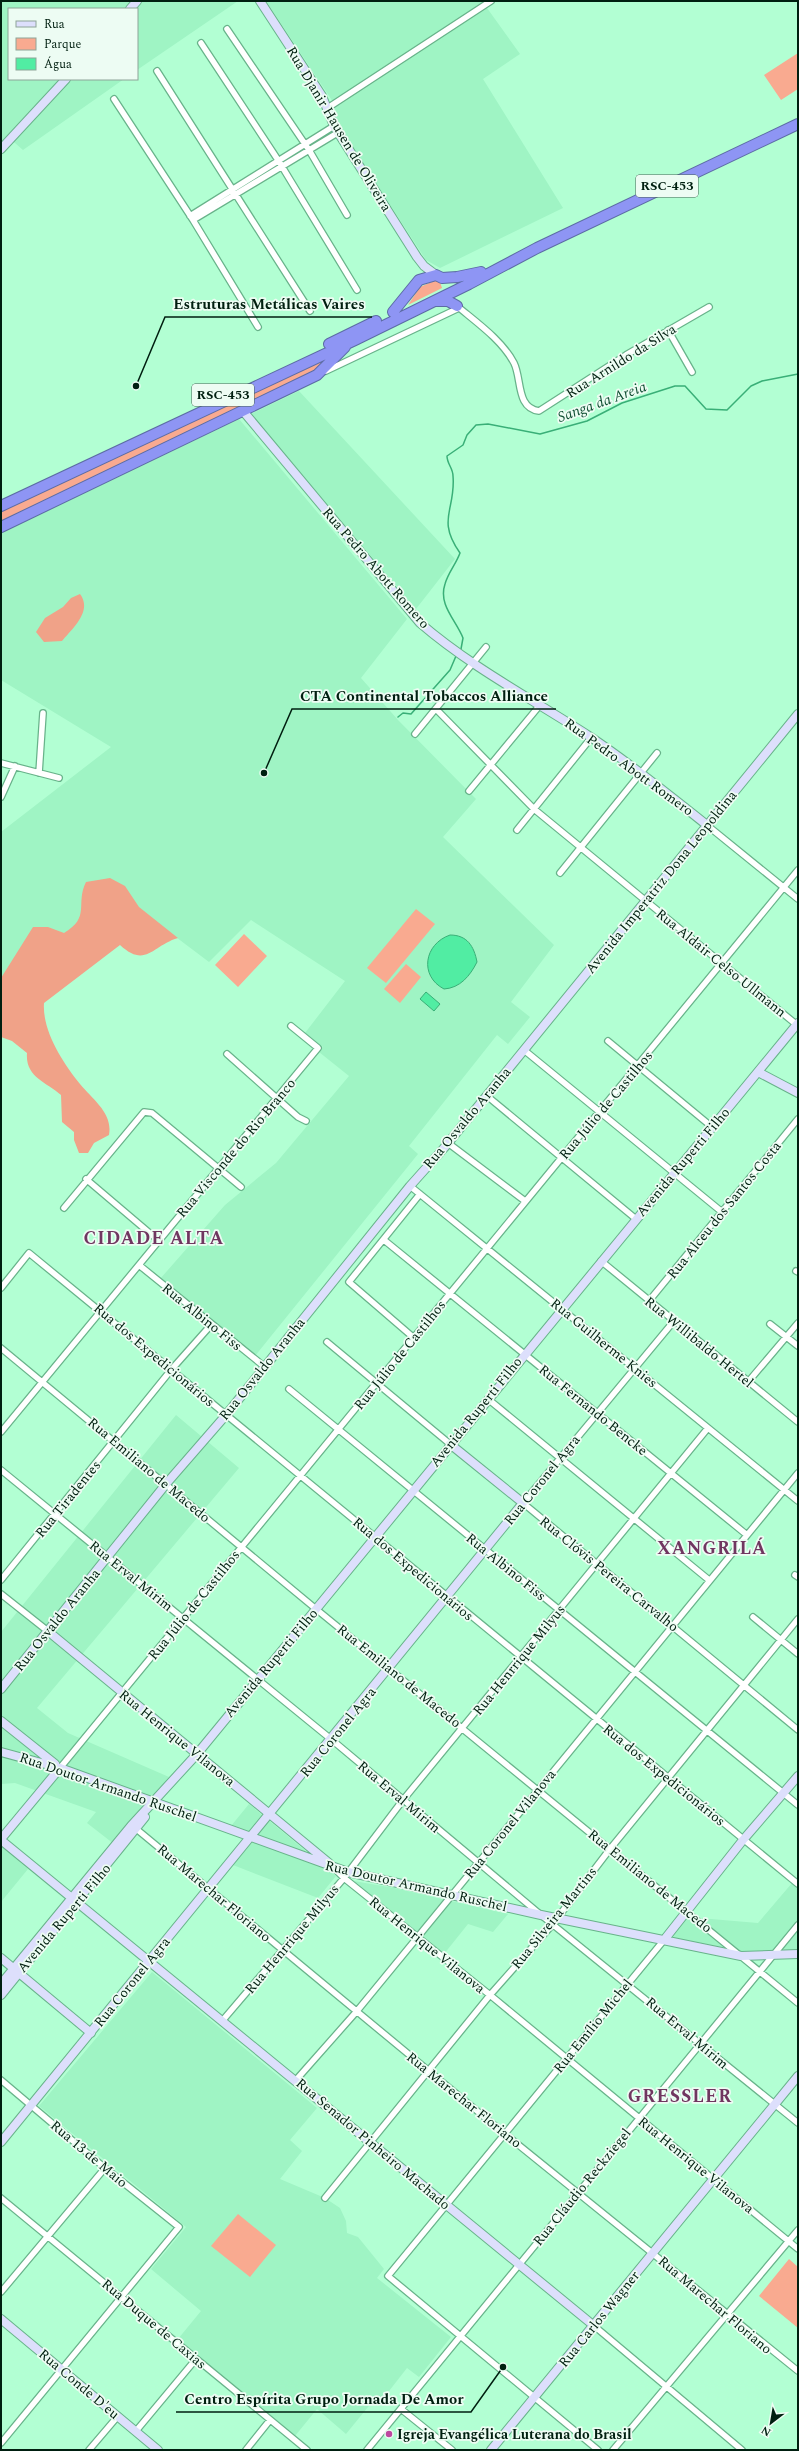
<svg xmlns="http://www.w3.org/2000/svg" width="799" height="2451" viewBox="0 0 799 2451" font-family="Spectral,serif">
<style>
.built{fill:#9ff4c4}
.green{fill:#f9aa90}
.forest{fill:#f0a288}
.water{fill:#51eda3;stroke:#39af77}
.lines{fill:none;stroke-linecap:round;stroke-linejoin:round}
.stream{stroke:#39af77;stroke-width:1.5}
.street-casing{stroke:#68b38a;stroke-width:8}
.secondary-casing{stroke:#68b38a;stroke-width:10}
.highway-casing{stroke:#5c6ca4;stroke-width:12}
.street{stroke:#fff;stroke-width:5.5}
.secondary{stroke:#dddffc;stroke-width:8}
.highway{stroke:#8e95f4;stroke-width:10}
.poi-dot{fill:#bd48a0;stroke:#edfcf3;stroke-width:1.5}
.labels{text-anchor:middle;dominant-baseline:central;stroke-width:3.5;stroke-linejoin:round;paint-order:stroke}
.shield{fill:#edfcf3;stroke:#476154;stroke-width:1}
.shield-label{font-size:13px;font-weight:bold;fill:#001f10}
.street-label{font-size:14px;fill:#001f10;stroke:#edfcf3}
.poi-label{font-size:14px;font-weight:bold;fill:#001f10;stroke:#edfcf3;text-anchor:start}
.water-label{font-size:15px;font-style:italic;fill:#0f4e32;stroke:#edfcf3}
.district-label{font-size:18px;font-weight:bold;letter-spacing:1px;fill:#703660;stroke:#edfcf3}
.leader{fill:none;stroke:#001f10;stroke-width:1.5}
.callout-dot{fill:#001f10;stroke:#edfcf3;stroke-width:1.5}
.callout-label{font-size:15px;text-anchor:middle;font-weight:bold;fill:#001f10;stroke:#edfcf3;stroke-width:3.5;stroke-linejoin:round;paint-order:stroke}
</style>
<rect width="100%" height="100%" fill="#b2ffd3"/>
<!-- built -->
<path class="built" d="M1,1H238L137,70V9H9V79H124L23,150L7,136L1,143Z
M266,1H482L520,54L483,79L563,208L440,268L426,260L329,111L335,105Z
M299,391L455,559L416,609L251,414Z
M239,419L407,619L361,678L398,720L476,799L443,837L554,945L511,1002L530,1017L508,1044L497,1035L409,1146L418,1154L255,1356L160,1279L225,1205L276,1163L349,1076L319,1052L323,1047L305,1033L345,981L251,920L209,962L152,919L1,1032V832L111,747L1,680V533Z
M176,1415L239,1468L37,1708L68,1733L169,1777L114,1844L87,1823L96,1812L15,1783L1,1784V1632Z
M249,1804L336,1876L318,1898L233,1865L257,1837L231,1826Z
M2,1847L28,1869L1,1902V1848Z
M798,1876V1951L745,1952L672,1937L687,1917L758,1923Z
M354,1881L394,1888L508,1914L493,1932L468,1924L444,1954Z
M152,1972L317,2108L290,2140L302,2151L280,2179L325,2198L340,2208L346,2221L347,2233L358,2237L384,2269L377,2278L451,2337L419,2377L407,2368L382,2400L377,2396L346,2434L317,2409L295,2436L178,2339L201,2311L151,2269L186,2227L39,2106Z"/>
<!-- green -->
<path class="green" d="M798,53V89L781,100L764,75Z
M436,280L440,282L442,288L408,305L420,287Z
M331,354L320,369L1,524V509Z
M416,909L435,924L386,983L367,968Z
M244,934L267,956L238,987L215,965Z
M406,964L421,977L400,1003L384,989Z
M238,2214L276,2245L250,2277L211,2246Z
M789,2259L798,2267V2328L759,2296Z"/>
<!-- forest -->
<path class="forest" d="M80,594C93,611 72,629 62,641L44,642L36,632L45,618L63,607L71,598Z
M110,878L125,886L139,907L178,938C153,945 146,969 120,945L44,1003C42,1031 63,1063 80,1084C93,1100 113,1113 109,1135L94,1143L88,1153H79L74,1140V1132L62,1122L61,1095C46,1082 25,1077 27,1053L12,1041L1,1037V978L33,927H48L64,933C91,917 75,904 86,882Z"/>
<!-- water -->
<path class="water" d="M450,935C467,935 474,946 477,962C470,976 460,988 444,989C419,976 424,944 450,935Z
M426,992L440,1004L434,1011L420,999Z"/>
<g class="lines">
<!-- stream -->
<path class="stream" d="M461,649L463,638C456,620 438,605 445,584C448,573 456,564 460,553C436,519 456,510 453,476C453,468 447,464 447,456L463,445L467,435L476,425L488,424L540,434L587,421L622,403L675,386H685L706,409L727,410L751,386L762,381L798,374
M398,717L403,713L411,714L450,670L456,656"/>
<!-- street casing -->
<g class="street-casing">
<path id="street" d="M227,29L309,150L347,215
M201,43L278,160L357,290
M157,71L310,311
M114,99L193,220L258,327
M326,109L491,1
M190,216L334,126
M193,220L339,132
M457,306C476,322 502,340 514,363C522,379 516,408 539,411L626,355L709,307
M668,330L692,372
M326,371L459,308
M436,709L534,809L797,1025
M415,734L486,647
M1,763L59,778
M39,773L43,713
M469,791L540,705
M1,797L15,766
M708,826L798,899
M517,830L591,738
M560,873L657,753
M608,1041L712,1127
M524,1050L722,1212
M227,1054L298,1117L306,1121
M487,1096L636,1219
M448,1143L525,1201
M86,1179L159,1241
M410,1186L798,1501
M64,1208L144,1112L152,1113L241,1187
M384,1240L747,1535
M601,1261L798,1422
M139,1265L265,1367
M796,1271L798,1272
M1,1288L29,1253L798,1884
M649,1301L798,1119
M674,1321L523,1503L798,1730
M770,1324L798,1346
M414,1338L349,1282L420,1194
M327,1342L450,1444
M1,1348L316,1609L798,2003
M748,1382L798,1323
M289,1389L798,1805
M488,1399L709,1580
M1,1432L318,1048L291,1026
M1,1470L332,1740L541,1915L798,2123
M795,1575L798,1577
M1,1580L171,1370L211,1325
M1,1594L49,1632
M753,1617L798,1654
M60,1768L798,870
M134,1827L505,2134L798,2371
M334,1868L344,1878L490,1995L798,2249
M223,2020L344,1878L403,1800L708,1428
M1,2080L105,2168L179,2227L1,2443
M296,2080L357,2011L798,1473
M1,2198L307,2450
M325,2198L490,1995L552,1925L610,1849L798,1619
M1,2292L105,2168
M593,2325L742,2450
M401,2409L452,2450
M136,2431L196,2359
M89,2450L118,2416
M246,2450L270,2420
M367,2450L798,1925
M598,2450L388,2276L664,1940
M613,2450L798,2230"/>
</g>
<!-- secondary casing -->
<g class="secondary-casing">
<path id="secondary" d="M260,1L322,96L334,126L417,257L424,266L436,275
M130,9L137,1
M1,149L66,79
M243,411L420,623C471,667 532,699 589,736C630,763 669,795 708,826
M758,1072L798,1093
M49,1632L329,1863
M1,1689L166,1484L226,1415L410,1186L444,1148L798,714
M1,1721L55,1764
M1,1752L60,1768L348,1872L541,1915L741,1956L798,1954
M1,1839L60,1768
M1,1840C199,2002 396,2164 593,2325
M664,1940L743,1840L798,1776
M1,1958L91,2033
M1,1984L131,1826L197,1754L798,1023
M1,1995L145,1817
M1,2142L523,1503L450,1444
M1,2319L158,2450
M491,2450L798,2076"/>
</g>
<!-- highway casing -->
<g class="highway-casing">
<path id="highway" d="M435,301H448L457,306
M393,312L419,280L436,275L442,278L457,277L481,272
M329,344L376,321
M1,506L355,340L469,284L537,248L798,124
M1,527L317,375L345,347"/>
</g>
<!-- street -->
<use href="#street" class="street"/>
<!-- secondary -->
<use href="#secondary" class="secondary"/>
<!-- highway -->
<use href="#highway" class="highway"/>
</g>
<!-- markers -->
<circle class="poi-dot" cx="389" cy="2434" r="4"/>
<g class="labels">
<!-- shield labels -->
<g class="shield">
<rect x="636" y="175" width="62" height="22" rx="3"/>
<rect x="192" y="384" width="62" height="22" rx="3"/>
</g>
<g class="shield-label">
<text x="667" y="186">RSC-453</text>
<text x="223" y="395">RSC-453</text>
</g>
<!-- street labels -->
<g class="street-label">
<text transform="translate(339 129) rotate(59)">Rua Djanir Hausen de Oliveira</text>
<text transform="translate(621 361) rotate(-32)">Rua Arnildo da Silva</text>
<text transform="translate(376 568) rotate(49)">Rua Pedro Abott Romero</text>
<text transform="translate(629 767) rotate(36)">Rua Pedro Abott Romero</text>
<text transform="translate(661 882) rotate(-51)">Avenida Imperatriz Dona Leopoldina</text>
<text transform="translate(721 963) rotate(39)">Rua Aldair Celso Ullmann</text>
<text transform="translate(606 1105) rotate(-50)">Rua Júlio de Castilhos</text>
<text transform="translate(467 1118) rotate(-50)">Rua Osvaldo Aranha</text>
<text transform="translate(236 1148) rotate(-50)">Rua Visconde do Rio Branco</text>
<text transform="translate(683 1162) rotate(-50)">Avenida Ruperti Filho</text>
<text transform="translate(724 1210) rotate(-51)">Rua Alceu dos Santos Costa</text>
<text transform="translate(202 1317) rotate(39)">Rua Albino Fiss</text>
<text transform="translate(699 1342) rotate(39)">Rua Willibaldo Hertel</text>
<text transform="translate(604 1343) rotate(39)">Rua Guilherme Knies</text>
<text transform="translate(154 1355) rotate(40)">Rua dos Expedicionários</text>
<text transform="translate(400 1355) rotate(-51)">Rua Júlio de Castilhos</text>
<text transform="translate(262 1369) rotate(-51)">Rua Osvaldo Aranha</text>
<text transform="translate(593 1410) rotate(39)">Rua Fernando Bencke</text>
<text transform="translate(476 1412) rotate(-51)">Avenida Ruperti Filho</text>
<text transform="translate(149 1470) rotate(40)">Rua Emiliano de Macedo</text>
<text transform="translate(542 1480) rotate(-51)">Rua Coronel Agra</text>
<text transform="translate(68 1499) rotate(-51)">Rua Tiradentes</text>
<text transform="translate(506 1567) rotate(39)">Rua Albino Fiss</text>
<text transform="translate(413 1569) rotate(40)">Rua dos Expedicionários</text>
<text transform="translate(609 1574) rotate(39)">Rua Clóvis Pereira Carvalho</text>
<text transform="translate(131 1576) rotate(39)">Rua Erval Mirim</text>
<text transform="translate(194 1605) rotate(-51)">Rua Júlio de Castilhos</text>
<text transform="translate(57 1620) rotate(-51)">Rua Osvaldo Aranha</text>
<text transform="translate(519 1660) rotate(-51)">Rua Henrrique Milyus</text>
<text transform="translate(271 1663) rotate(-50)">Avenida Ruperti Filho</text>
<text transform="translate(399 1676) rotate(39)">Rua Emiliano de Macedo</text>
<text transform="translate(338 1732) rotate(-51)">Rua Coronel Agra</text>
<text transform="translate(177 1738) rotate(39)">Rua Henrique Vilanova</text>
<text transform="translate(664 1775) rotate(39)">Rua dos Expedicionários</text>
<text transform="translate(108 1787) rotate(19)">Rua Doutor Armando Ruschel</text>
<text transform="translate(399 1797) rotate(40)">Rua Erval Mirim</text>
<text transform="translate(510 1824) rotate(-51)">Rua Coronel Vilanova</text>
<text transform="translate(650 1881) rotate(39)">Rua Emiliano de Macedo</text>
<text transform="translate(416 1886) rotate(13)">Rua Doutor Armando Ruschel</text>
<text transform="translate(214 1893) rotate(40)">Rua Marechar Floriano</text>
<text transform="translate(64 1918) rotate(-50)">Avenida Ruperti Filho</text>
<text transform="translate(554 1918) rotate(-51)">Rua Silveira Martins</text>
<text transform="translate(292 1939) rotate(-50)">Rua Henrrique Milyus</text>
<text transform="translate(427 1945) rotate(39)">Rua Henrique Vilanova</text>
<text transform="translate(132 1982) rotate(-51)">Rua Coronel Agra</text>
<text transform="translate(593 2026) rotate(-51)">Rua Emílio Michel</text>
<text transform="translate(687 2033) rotate(40)">Rua Erval Mirim</text>
<text transform="translate(464 2100) rotate(39)">Rua Marechar Floriano</text>
<text transform="translate(373 2144) rotate(40)">Rua Senador Pinheiro Machado</text>
<text transform="translate(89 2154) rotate(40)">Rua 13 de Maio</text>
<text transform="translate(696 2165) rotate(39)">Rua Henrique Vilanova</text>
<text transform="translate(582 2187) rotate(-51)">Rua Cláudio Reckziegel</text>
<text transform="translate(715 2305) rotate(40)">Rua Marechar Floriano</text>
<text transform="translate(599 2319) rotate(-51)">Rua Carlos Wagner</text>
<text transform="translate(154 2324) rotate(40)">Rua Duque de Caxias</text>
<text transform="translate(79 2384) rotate(40)">Rua Conde D'eu</text>
</g>
<!-- poi labels -->
<g class="poi-label">
<text x="397" y="2434">Igreja Evangélica Luterana do Brasil</text>
</g>
<!-- water labels -->
<g class="water-label">
<text transform="translate(602 402) rotate(-20)">Sanga da Areia</text>
</g>
<!-- district labels -->
<g class="district-label">
<text x="154" y="1238">CIDADE ALTA</text>
<text x="712" y="1548">XANGRILÁ</text>
<text x="680" y="2096">GRESSLER</text>
</g>
</g>
<!-- callouts -->
<path class="leader" d="M136 386L165 317H372M264 773L292 709H556M503 2367L471 2412H176"/>
<g class="callout-dot">
<circle cx="136" cy="386" r="4"/>
<circle cx="264" cy="773" r="4"/>
<circle cx="503" cy="2367" r="4"/>
</g>
<g class="callout-label">
<text x="269" y="309">Estruturas Metálicas Vaires</text>
<text x="424" y="701">CTA Continental Tobaccos Alliance</text>
<text x="324" y="2404">Centro Espírita Grupo Jornada De Amor</text>
</g>
<!-- border -->
<rect width="799" height="2451" fill="none" stroke="#001f10" stroke-width="4"/>
<!-- legend -->
<rect x="8" y="8" width="130" height="72" fill="#edfcf3" stroke="#8ea498"/>
<rect x="16" y="21" width="20" height="6" fill="#dddffc" stroke="#8ea498"/>
<text x="44" y="28" font-size="12" fill="#001f10">Rua</text>
<rect x="16" y="38" width="20" height="12" fill="#f9aa90" stroke="#8ea498"/>
<text x="44" y="48" font-size="12" fill="#001f10">Parque</text>
<rect x="16" y="58" width="20" height="12" fill="#51eda3" stroke="#8ea498"/>
<text x="44" y="68" font-size="12" fill="#001f10">Água</text>
<!-- north arrow -->
<g transform="translate(771 2423) rotate(211)" stroke="#edfcf3" stroke-width="3" paint-order="stroke">
<path d="M0-3L7 15L0 10L-7 15Z" fill="#001f10"/>
<text y="-6" font-size="11" font-weight="bold" text-anchor="middle" fill="#001f10">N</text>
</g>
</svg>
